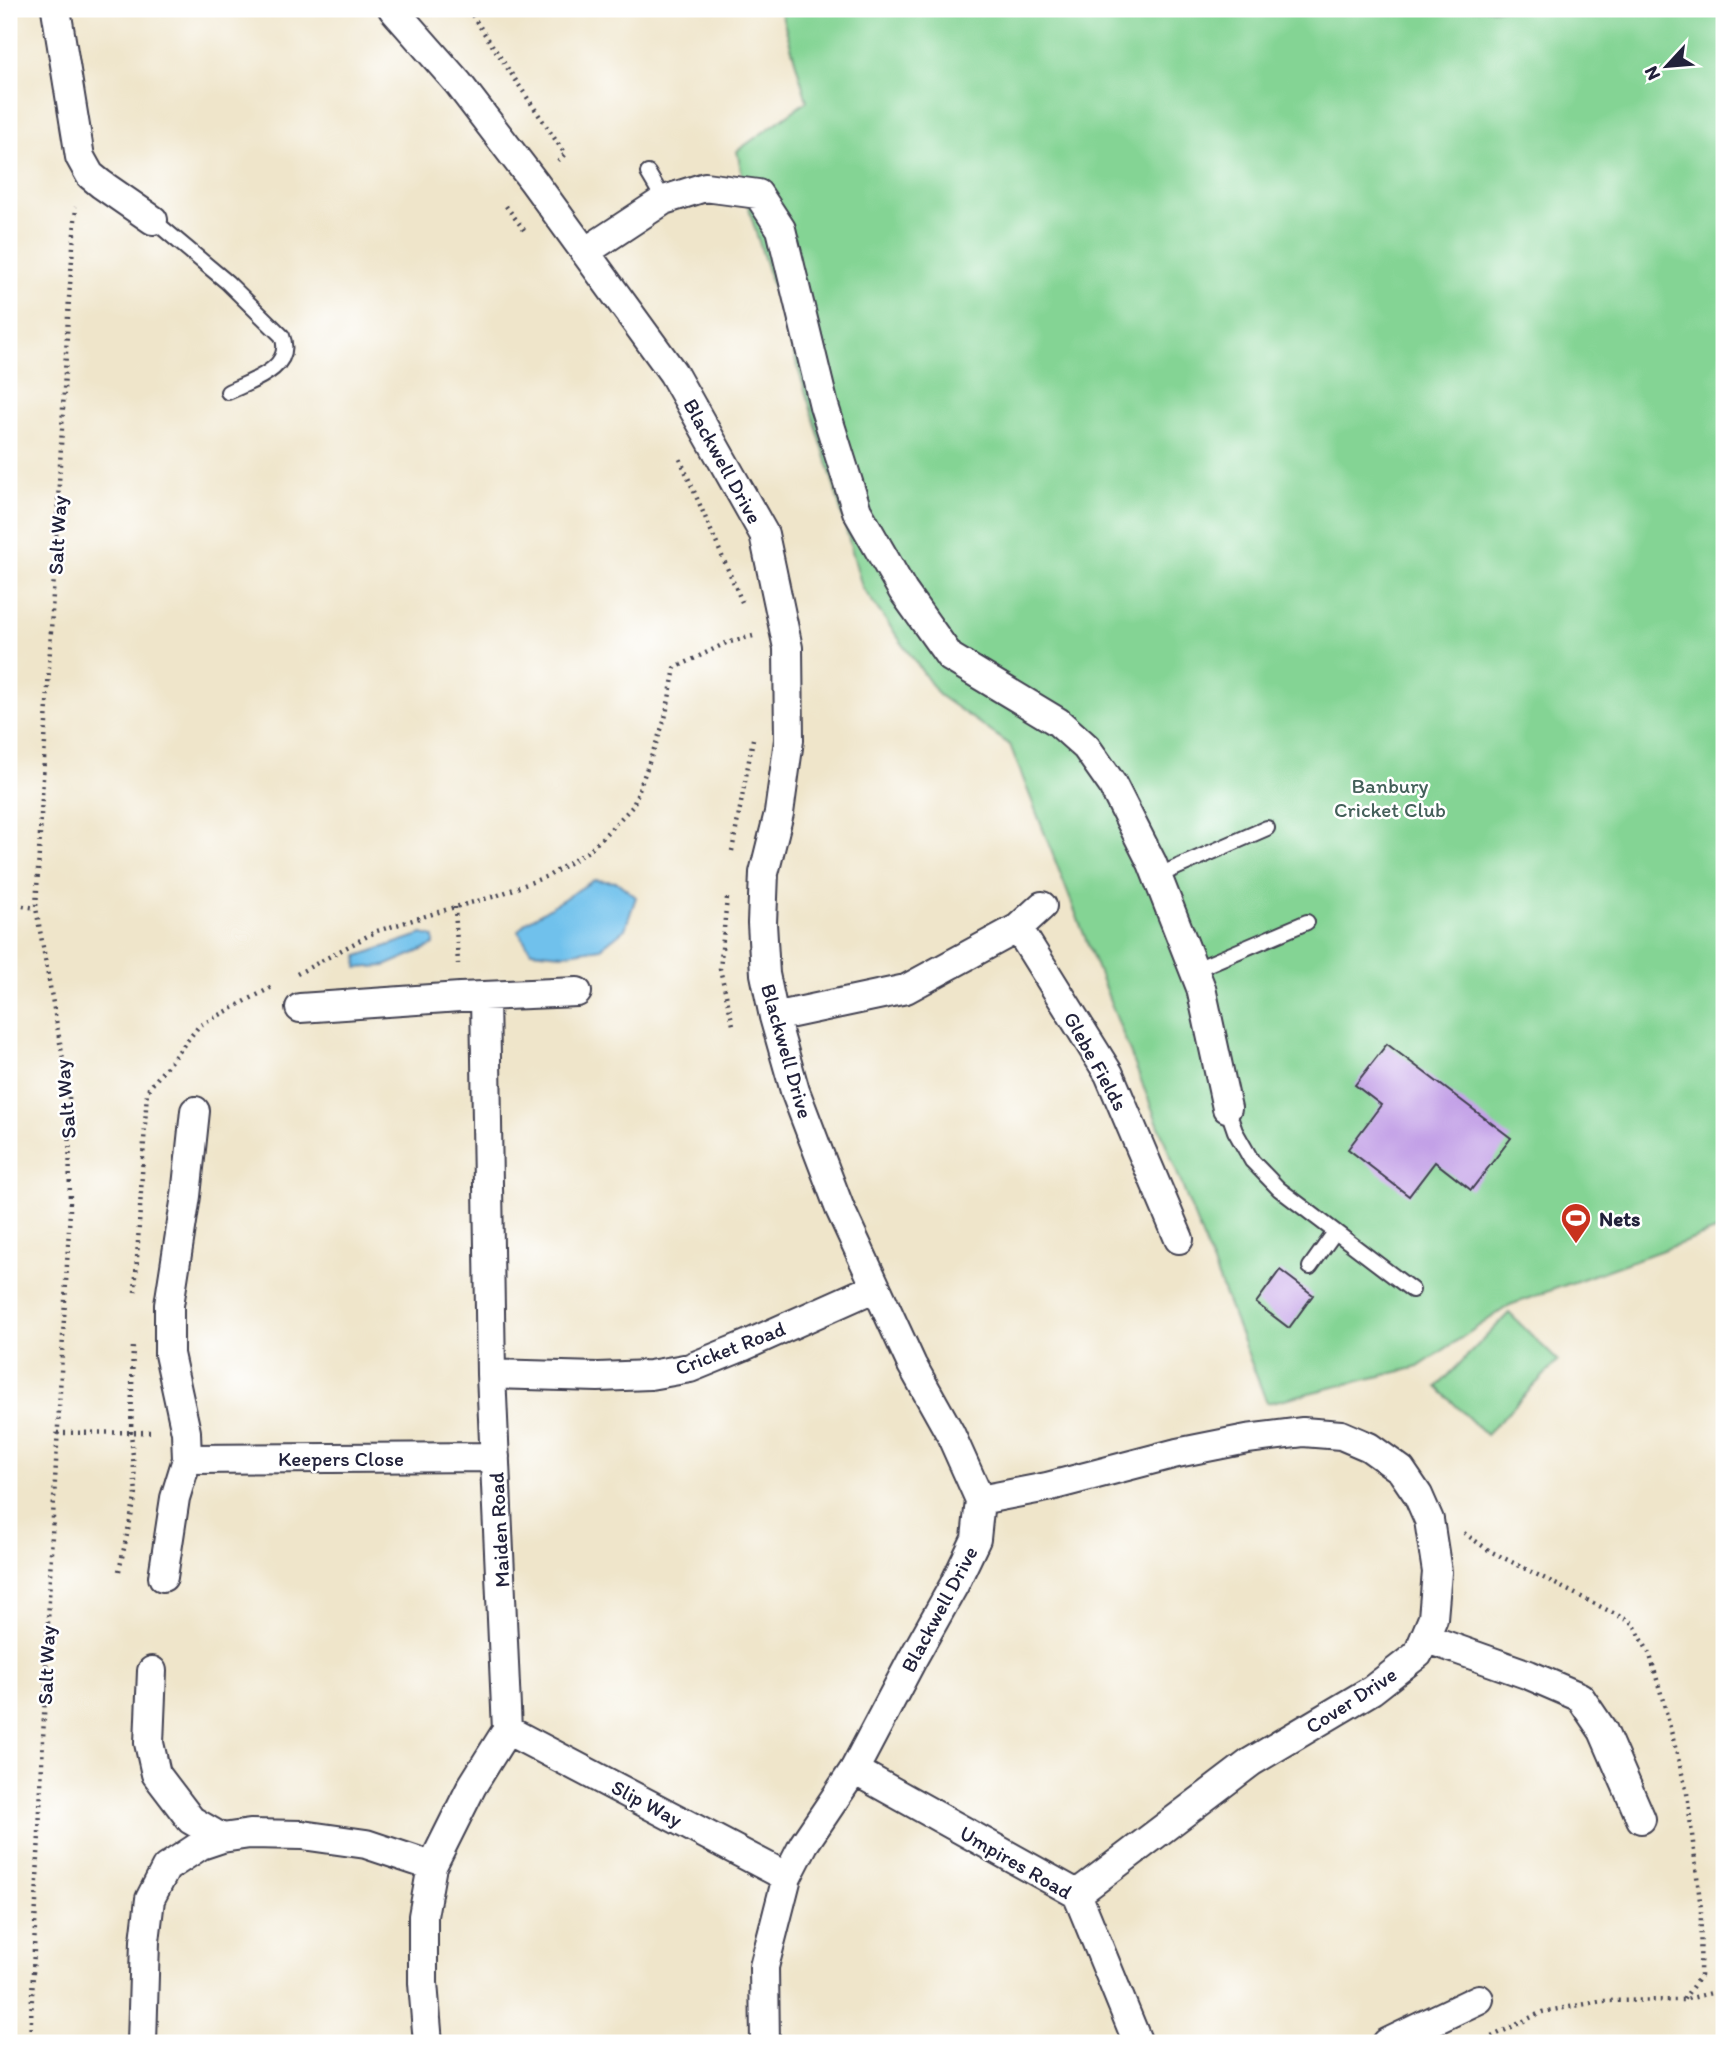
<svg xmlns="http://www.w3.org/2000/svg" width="1733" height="2052" viewBox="0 0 1733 2052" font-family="Itim,sans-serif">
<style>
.green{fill:#84d494;stroke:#537b68;stroke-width:2}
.water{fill:#70c1ec;stroke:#497294;stroke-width:2}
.building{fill:#c19ee6}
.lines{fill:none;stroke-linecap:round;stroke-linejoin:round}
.service-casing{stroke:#413f50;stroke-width:18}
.minor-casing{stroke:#413f50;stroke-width:32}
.path{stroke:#413f50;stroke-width:4.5;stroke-dasharray:2 5;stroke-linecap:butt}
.service{stroke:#fff;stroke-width:14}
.minor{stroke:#fff;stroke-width:28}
.labels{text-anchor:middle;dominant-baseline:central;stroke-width:5;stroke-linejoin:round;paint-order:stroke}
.street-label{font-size:21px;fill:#22223b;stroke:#fff}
.park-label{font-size:21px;fill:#44605a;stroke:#fff}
.poi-label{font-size:21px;font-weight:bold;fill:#22223b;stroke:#fff;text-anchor:start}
</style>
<rect width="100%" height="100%" fill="#fff"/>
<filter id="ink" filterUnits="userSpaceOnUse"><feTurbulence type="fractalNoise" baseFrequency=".0143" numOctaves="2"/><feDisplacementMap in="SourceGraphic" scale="14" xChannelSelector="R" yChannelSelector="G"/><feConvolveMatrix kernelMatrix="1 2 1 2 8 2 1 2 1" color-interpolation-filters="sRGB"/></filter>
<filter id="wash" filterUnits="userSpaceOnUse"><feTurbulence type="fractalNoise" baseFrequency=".00686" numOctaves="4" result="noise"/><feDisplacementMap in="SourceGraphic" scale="28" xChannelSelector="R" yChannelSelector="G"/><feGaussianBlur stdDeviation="1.57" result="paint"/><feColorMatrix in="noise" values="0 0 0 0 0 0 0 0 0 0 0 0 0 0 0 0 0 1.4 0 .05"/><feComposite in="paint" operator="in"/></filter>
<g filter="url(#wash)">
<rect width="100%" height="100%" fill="#efe5ca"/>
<!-- green -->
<path class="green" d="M780,9H1724V1228L1510,1305L1418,1367L1267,1403L1010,745L939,695L862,587L829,468L751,216L737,151L807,101Z
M1509,1313L1558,1361L1486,1435L1437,1387Z"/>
<!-- water -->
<path class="water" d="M594,880L617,882L636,897L625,929L601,948L561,954L531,951L518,931L525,923Z
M422,934L434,937V945L385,966L357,968L358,956Z"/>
<g id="blocks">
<!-- building -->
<path class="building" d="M1387,1044L1511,1138L1471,1190L1435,1162L1409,1196L1348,1149L1381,1105L1355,1085Z
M1280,1270L1313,1295L1289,1328L1256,1303Z"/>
</g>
</g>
<g filter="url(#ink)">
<use href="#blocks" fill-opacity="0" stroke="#413f50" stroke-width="2"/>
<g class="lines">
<!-- service casing -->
<g class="service-casing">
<path id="service" d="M648,173L664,200
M153,220L227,282L282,336C295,368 251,381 228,392
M1157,876L1267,828
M1194,970L1307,922
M1227,1108L1235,1131L1252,1161L1279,1189L1412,1290
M1310,1267L1335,1232"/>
</g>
<!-- minor casing -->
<g class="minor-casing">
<path id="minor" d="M56,9L80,157L90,175L101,184L153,220
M393,9L458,83L534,182L673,373L764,534L788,648L789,740L779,813L764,873L762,923L765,974L774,1017L795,1091L840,1209L912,1365L950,1433L980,1500L976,1539L954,1585L912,1660L854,1770L804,1844L787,1877L764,1967L765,2043
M585,252L664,200L705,187L758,194L781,229L824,406L857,511L903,591L950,657L1058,722L1086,747L1112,784L1152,863L1201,988L1227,1108
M1018,928L1109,1074L1179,1239
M300,1008L460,997L577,992
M774,1017L906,989L1018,928L1042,906
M491,1374L598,1377L650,1375L690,1368L744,1346L876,1287
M187,1459L495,1457
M980,1500L1047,1487L1177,1453L1247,1439L1303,1432L1341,1435L1369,1447L1401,1470L1418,1495L1429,1520L1437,1572L1433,1618L1418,1654L1372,1690L1251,1762L1077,1894
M163,1577L175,1498L187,1459L186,1432L169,1354V1305L186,1196L195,1111
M1425,1638L1529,1675L1580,1697L1603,1731L1641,1819
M152,1671L149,1743L156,1774L191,1820L222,1838
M507,1730L787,1877
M854,1770L1077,1894L1138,2043
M142,2043L145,1941L150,1899L166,1868L201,1845L222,1838L250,1834L302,1835L366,1844L432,1866
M428,2043L423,1983V1916L432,1866L472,1786L507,1730L491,1374L485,996
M1387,2043L1479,1999"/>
</g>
<!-- path -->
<path class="path" d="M470,9V12L565,154L558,161
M506,206L524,230
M680,459L742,602
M732,851L753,739
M727,898L720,969L734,1029
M9,904L36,908
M455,907L458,964
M297,974L377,931L455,907L496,896L550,875L590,850L633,806L665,719L675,668L726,643L753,636
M135,1292L147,1091L199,1026L274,986
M57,1433L155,1432
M1464,1533L1490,1551L1633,1623L1650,1655L1664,1704L1687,1793L1701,1909L1700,1976L1683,2000
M119,1571L136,1494L131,1432L133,1343
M30,2043L51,1553L70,1210L69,1093L36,908L69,298L76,207
M1479,2043L1542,2012L1602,2001L1683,2000L1724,1990"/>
<!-- service -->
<use href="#service" class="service"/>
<!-- minor -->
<use href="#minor" class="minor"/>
</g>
</g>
<!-- icons -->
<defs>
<g id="stadium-pin" transform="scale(1.575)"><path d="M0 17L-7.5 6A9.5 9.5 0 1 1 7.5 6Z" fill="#c8321e" stroke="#fff"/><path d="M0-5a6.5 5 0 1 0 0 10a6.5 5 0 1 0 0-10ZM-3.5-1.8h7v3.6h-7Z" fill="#fff"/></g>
</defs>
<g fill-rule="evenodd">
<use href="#stadium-pin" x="1576" y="1218"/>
</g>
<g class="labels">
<!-- street labels -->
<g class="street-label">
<text transform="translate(723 461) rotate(61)">Blackwell Drive</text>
<text transform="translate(57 535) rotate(-87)">Salt Way</text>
<text transform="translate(787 1051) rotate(74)">Blackwell Drive</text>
<text transform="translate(1096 1061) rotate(61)">Glebe Fields</text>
<text transform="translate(65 1099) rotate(-95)">Salt Way</text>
<text transform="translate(730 1348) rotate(-21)">Cricket Road</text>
<text x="341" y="1458">Keepers Close</text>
<text transform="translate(499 1530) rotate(-93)">Maiden Road</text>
<text transform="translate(939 1609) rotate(-62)">Blackwell Drive</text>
<text transform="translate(46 1665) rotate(-88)">Salt Way</text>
<text transform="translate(1351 1700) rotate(-33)">Cover Drive</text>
<text transform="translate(647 1803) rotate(28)">Slip Way</text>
<text transform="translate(1016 1862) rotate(30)">Umpires Road</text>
</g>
<!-- park labels -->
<g class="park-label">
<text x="1390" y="785">Banbury<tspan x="1390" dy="24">Cricket Club</tspan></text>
</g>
<!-- poi labels -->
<g class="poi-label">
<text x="1599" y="1218">Nets</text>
</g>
</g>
<!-- margin -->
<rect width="1733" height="2052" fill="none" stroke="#fff" stroke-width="35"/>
<!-- north arrow -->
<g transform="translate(1667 66) rotate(244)" stroke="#ffffff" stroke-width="5" paint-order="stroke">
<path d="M0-5L12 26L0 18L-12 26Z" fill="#22223b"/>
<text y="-10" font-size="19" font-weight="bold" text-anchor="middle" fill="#22223b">N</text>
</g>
</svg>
